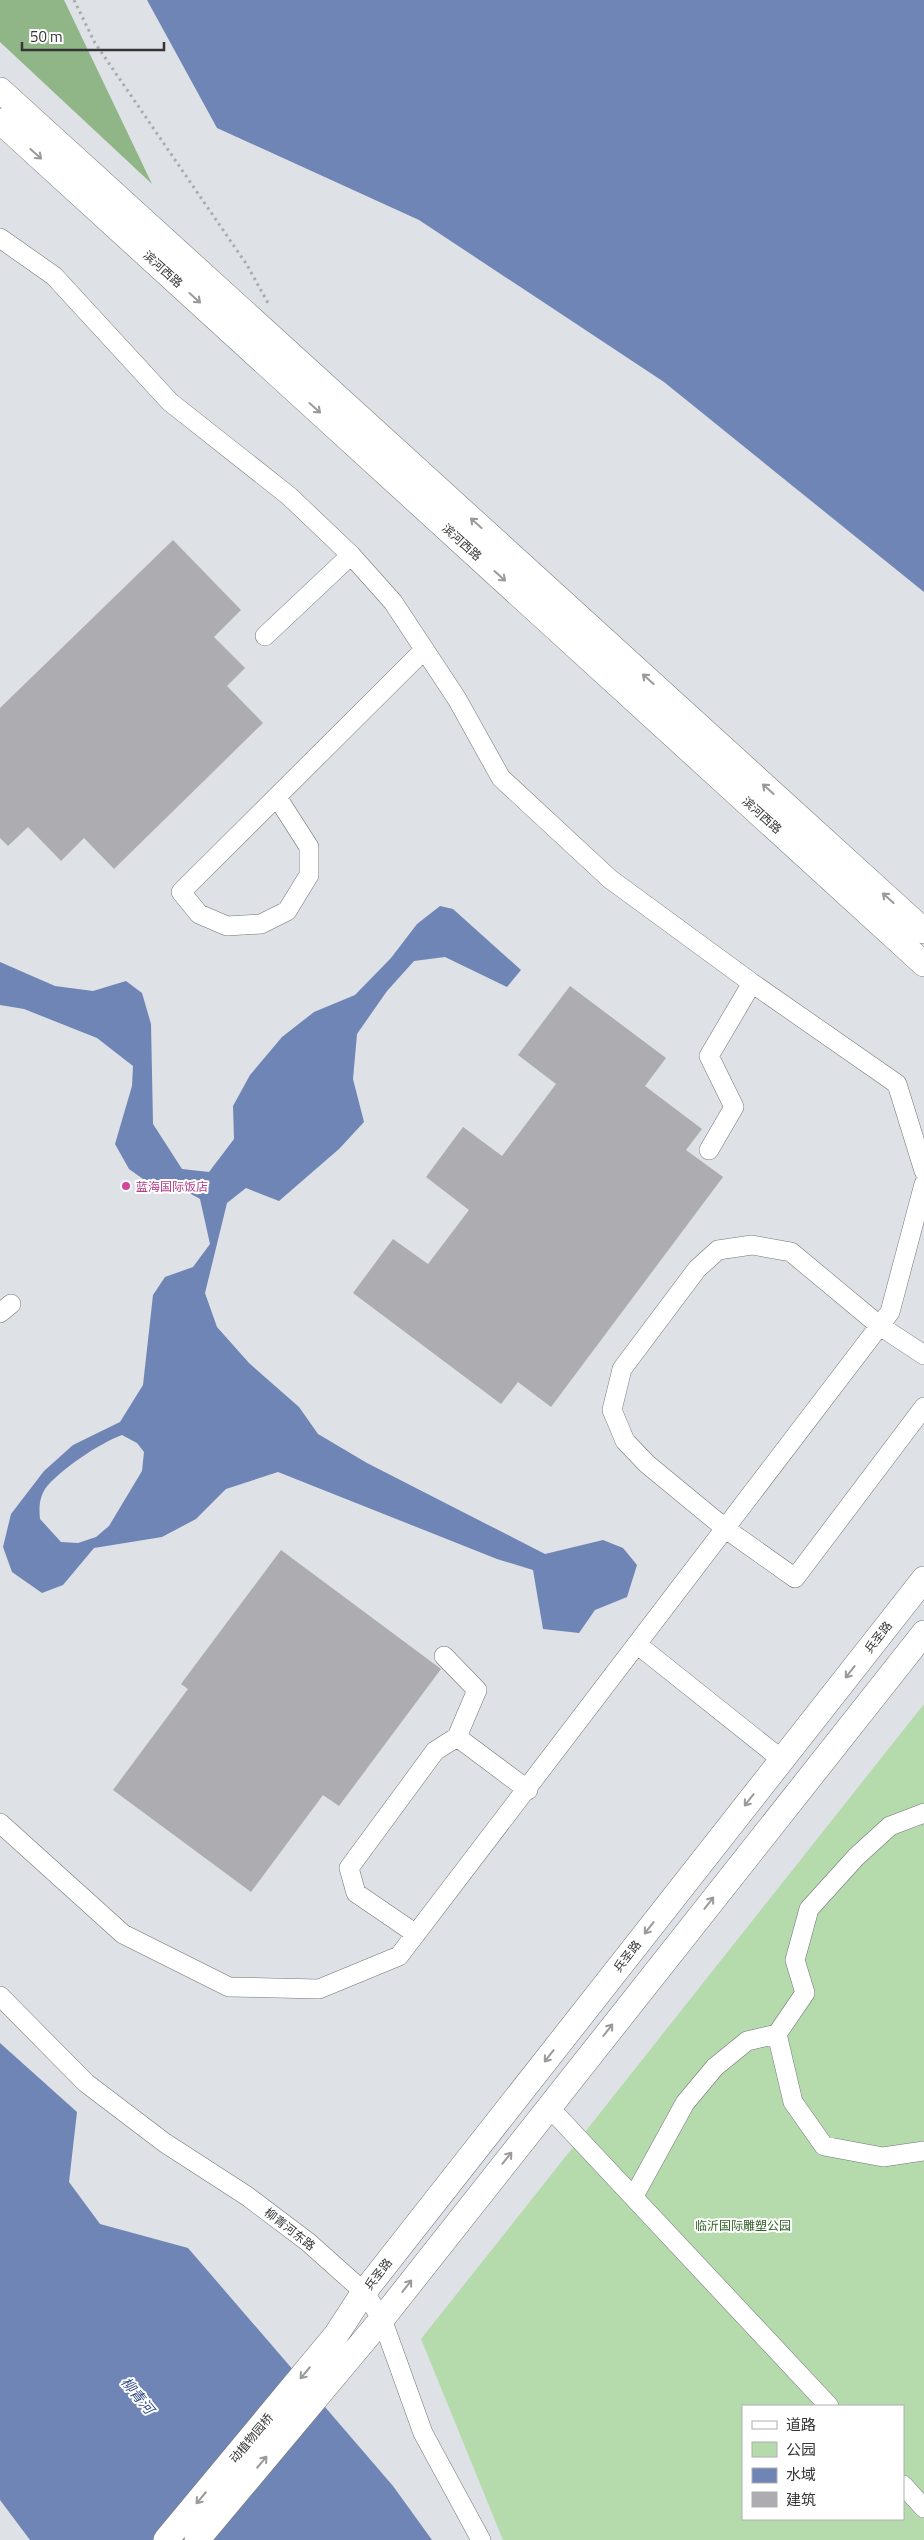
<svg xmlns="http://www.w3.org/2000/svg" width="924" height="2540" viewBox="0 0 924 2540" font-family="'Titillium Web','Noto Sans SC',sans-serif">
<style>
.green{fill:#b5dbad;fill-rule:evenodd}
.forest{fill:#90b587}
.water{fill:#6e85b5;fill-rule:evenodd}
.building{fill:#adacb0}
.lines{fill:none;stroke-linecap:round;stroke-linejoin:round}
.minor-casing{stroke:#727578;stroke-width:20}
.major-casing{stroke:#727578;stroke-width:26}
.path{stroke:#a9abae;stroke-width:3;stroke-dasharray:2.5 4;stroke-linecap:butt}
.minor{stroke:#fff;stroke-width:19}
.major{stroke:#fff;stroke-width:25}
.oneway{stroke:#9a9a9a}
.hotel-dot{fill:#d1479c;stroke:#fff;stroke-width:2}
.labels{text-anchor:middle;dominant-baseline:central;stroke-width:4;stroke-linejoin:round;paint-order:stroke}
.street-label{font-size:12px;fill:#343536;stroke:#fff}
.hotel-label{font-size:12px;fill:#b23c85;stroke:#fff;text-anchor:start}
.park-label{font-size:12px;fill:#316325;stroke:#fff}
.water-label{font-size:14px;font-style:italic;fill:#304b88;stroke:#fff}
</style>
<rect width="100%" height="100%" fill="#dee1e5"/>
<!-- green -->
<path class="green" d="M924,1704V2540H503L421,2339ZM743,2406H903V2519H743Z"/>
<!-- forest -->
<path class="forest" d="M0,0H64L152,184L0,42Z"/>
<!-- water -->
<path class="water" d="M147,0H924V592L664,382L419,220L217,128Z
M440,906L453,909L521,970L507,987L445,957L414,961L387,991L357,1034L353,1079L364,1122L339,1149L279,1201L246,1188L227,1203L205,1293L217,1327L249,1363L299,1407L318,1434L367,1463L545,1554L603,1540L623,1548L637,1565L627,1597L595,1610L579,1633L543,1629L533,1570L497,1559L278,1472L226,1489L196,1519L162,1537L94,1548L63,1585L42,1593L12,1572L3,1547L11,1514L44,1471L73,1445L120,1422L143,1385L153,1295L165,1277L193,1267L210,1244L200,1199L175,1185L150,1184L129,1169L115,1144L132,1086L133,1066L97,1038L24,1009L0,1005V962L55,986L93,991L126,981L142,993L151,1024L153,1124L182,1169L209,1172L234,1139L233,1106L250,1075L282,1037L314,1012L355,995L391,958L417,924ZM122,1435L137,1443L144,1452L142,1471L109,1526L96,1537L78,1543L61,1542L40,1519C39,1508 39,1499 45,1489C59,1470 100,1443 122,1435Z
M0,2043L77,2112L69,2182L100,2224L188,2248L393,2486L432,2540H30L0,2500Z"/>
<!-- building -->
<path class="building" d="M173,540L241,610L214,637L245,668L227,686L263,723L114,869L84,838L61,861L28,827L8,846L0,838V708Z
M570,986L666,1058L645,1086L702,1129L686,1150L723,1177L551,1407L518,1382L501,1404L353,1293L393,1239L428,1264L469,1210L426,1177L463,1127L502,1156L556,1084L518,1055Z
M281,1550L441,1669L339,1806L323,1795L251,1892L113,1790L188,1689L181,1684Z"/>
<g class="lines">
<!-- minor casing -->
<g class="minor-casing">
<path id="minor" d="M0,238L54,276L170,402L289,496L351,555L393,602L457,699L501,778L610,879L752,983L897,1084L924,1171
M265,636L351,555
M277,797L309,847V875L287,911L261,924L227,926L199,914L181,892L424,650
M709,1150L734,1107L709,1056L752,983
M0,1313L11,1304
M924,1355L880,1326L791,1252L752,1245L718,1250L697,1269L622,1369L612,1410L625,1441L647,1464L726,1529L795,1578L924,1407
M638,1645L781,1759
M444,1656L477,1690L457,1737
M0,1823L123,1934L229,1987L319,1989L399,1956L890,1312L924,1184
M416,1934L356,1893L349,1868L435,1751L457,1737L528,1790
M0,1996L86,2083L165,2143L247,2196L308,2242L364,2292L382,2319L423,2433L481,2540
M777,2034L793,2102L824,2146L883,2157L924,2151
M548,2106L829,2406
M634,2196L685,2103L715,2067L747,2041L777,2034L805,1993L795,1960L809,1909L856,1857L890,1826L924,1813
M903,2485L924,2508"/>
</g>
<!-- major casing -->
<g class="major-casing">
<path id="major" d="M0,90L924,931
M0,121L924,964
M166,2540L336,2335L364,2292L924,1579
M197,2540L382,2319L924,1633"/>
</g>
<!-- path -->
<path class="path" d="M74,0L95,43L247,265L268,303"/>
<!-- minor -->
<use href="#minor" class="minor"/>
<!-- major -->
<use href="#major" class="major"/>
</g>
<!-- one-way arrows -->
<defs><path id="oneway-shaft" d="M-6 0H5M1.5-3L5.5 0L1.5 3" fill="none" stroke-width="1.6" stroke-linecap="round" stroke-linejoin="round" transform="scale(1.25)"/></defs>
<g class="oneway">
<use href="#oneway-shaft" transform="translate(36 154) rotate(42)"/>
<use href="#oneway-shaft" transform="translate(195 298) rotate(42)"/>
<use href="#oneway-shaft" transform="translate(315 408) rotate(42)"/>
<use href="#oneway-shaft" transform="translate(476 523) rotate(-138)"/>
<use href="#oneway-shaft" transform="translate(500 576) rotate(42)"/>
<use href="#oneway-shaft" transform="translate(648 679) rotate(-138)"/>
<use href="#oneway-shaft" transform="translate(768 789) rotate(-138)"/>
<use href="#oneway-shaft" transform="translate(888 898) rotate(-138)"/>
<use href="#oneway-shaft" transform="translate(850 1672) rotate(128)"/>
<use href="#oneway-shaft" transform="translate(749 1800) rotate(128)"/>
<use href="#oneway-shaft" transform="translate(709 1903) rotate(-52)"/>
<use href="#oneway-shaft" transform="translate(649 1928) rotate(128)"/>
<use href="#oneway-shaft" transform="translate(608 2030) rotate(-52)"/>
<use href="#oneway-shaft" transform="translate(549 2056) rotate(128)"/>
<use href="#oneway-shaft" transform="translate(507 2158) rotate(-51)"/>
<use href="#oneway-shaft" transform="translate(407 2286) rotate(-52)"/>
<use href="#oneway-shaft" transform="translate(305 2373) rotate(130)"/>
<use href="#oneway-shaft" transform="translate(262 2462) rotate(-50)"/>
<use href="#oneway-shaft" transform="translate(201 2498) rotate(130)"/>
</g>
<!-- markers -->
<circle class="hotel-dot" cx="126" cy="1186" r="5"/>
<g class="labels">
<!-- street labels -->
<g class="street-label">
<text transform="translate(163 269) rotate(42)">滨河西路</text>
<text transform="translate(462 542) rotate(42)">滨河西路</text>
<text transform="translate(762 815) rotate(42)">滨河西路</text>
<text transform="translate(878 1637) rotate(-52)">兵圣路</text>
<text transform="translate(627 1956) rotate(-52)">兵圣路</text>
<text transform="translate(290 2229) rotate(38)">柳青河东路</text>
<text transform="translate(378 2274) rotate(-52)">兵圣路</text>
<text transform="translate(251 2438) rotate(-50)">动植物园桥</text>
</g>
<!-- hotel labels -->
<g class="hotel-label">
<text x="136" y="1186">蓝海国际饭店</text>
</g>
<!-- park labels -->
<g class="park-label">
<text x="743" y="2225">临沂国际雕塑公园</text>
</g>
<!-- water labels -->
<g class="water-label">
<text transform="translate(138 2395) rotate(51)">柳青河</text>
</g>
</g>
<!-- legend -->
<rect x="742" y="2405" width="162" height="115" fill="#ffffff" stroke="#aeaeaf"/>
<rect x="752" y="2421" width="25" height="8" fill="#ffffff" stroke="#aeaeaf"/>
<text x="786" y="2430" font-size="15" fill="#343536">道路</text>
<rect x="752" y="2442" width="25" height="15" fill="#b5dbad" stroke="#aeaeaf"/>
<text x="786" y="2455" font-size="15" fill="#343536">公园</text>
<rect x="752" y="2468" width="25" height="15" fill="#6e85b5" stroke="#aeaeaf"/>
<text x="786" y="2480" font-size="15" fill="#343536">水域</text>
<rect x="752" y="2492" width="25" height="15" fill="#adacb0" stroke="#aeaeaf"/>
<text x="786" y="2505" font-size="15" fill="#343536">建筑</text>
<!-- scale -->
<path d="M22 42v8h142v-8" fill="none" stroke="#343536" stroke-width="2.5"/>
<text x="30" y="42" font-size="15" fill="#343536" stroke="#ffffff" stroke-width="4" paint-order="stroke">50 m</text>
</svg>
